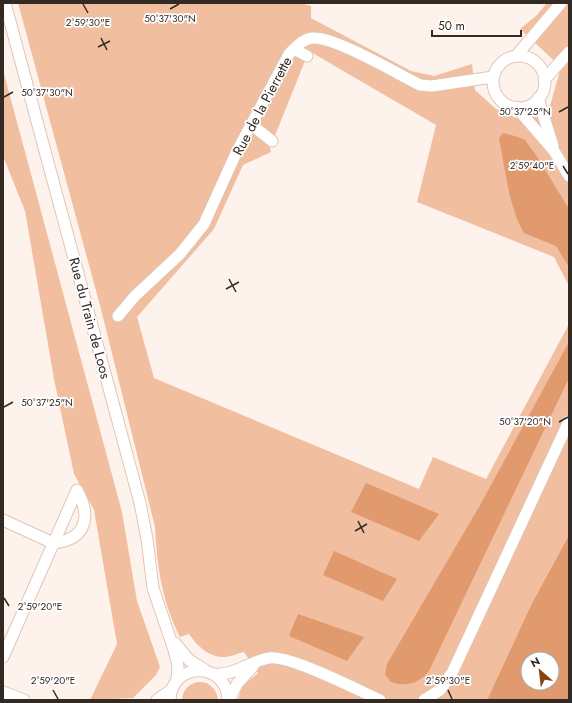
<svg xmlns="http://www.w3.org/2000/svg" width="572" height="703" viewBox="0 0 572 703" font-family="Jost,sans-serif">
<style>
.green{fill:#f1be9f}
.water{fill:#e09a6d;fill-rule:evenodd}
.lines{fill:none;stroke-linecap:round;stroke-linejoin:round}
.minor-casing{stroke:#e0c5b5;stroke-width:13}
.minor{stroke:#fff;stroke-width:11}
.ticks{fill:none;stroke:#342a24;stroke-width:1.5}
.labels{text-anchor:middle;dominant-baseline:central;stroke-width:3.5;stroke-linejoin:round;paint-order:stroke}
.street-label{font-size:14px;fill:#342a24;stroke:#fff}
.ticks-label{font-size:10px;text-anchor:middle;fill:#342a24;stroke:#fff;stroke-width:3.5;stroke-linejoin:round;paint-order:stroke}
</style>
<rect width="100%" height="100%" fill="#fef3ec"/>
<!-- green -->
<path class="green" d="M18,3H301L311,6V18L411,71L434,76L472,64L475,90L496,109L521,120L550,106L561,67L520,29L536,16L547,3H569V286L554,257L417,202L436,125L309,51L270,148L271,152L243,165L214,229L137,317L154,378L419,489L433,457L486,479L569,324V535L531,605L487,700H238L242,686L258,673L244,652C238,653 231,657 225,657C210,658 197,646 189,634L180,637C162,602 157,566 155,527L102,313Z
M3,70L122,512L137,601L160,667L156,675L133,698L90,700L117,644L94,510L74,474L54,379L25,211L3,156Z
M198,682C209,681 217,689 218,700H182C183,690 188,684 198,682Z"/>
<!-- water -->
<path class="water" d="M503,133L518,137L525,140L536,155L569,209V267L556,246L524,233C509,207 506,173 500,144L499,138Z
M569,342V378L430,669C422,682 407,688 391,682L385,675L387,664L479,507Z
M366,483L439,514L419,541L351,512Z
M569,535V700H487L531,605ZM528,659H552V683H528Z
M334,551L397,579L383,601L323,575Z
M298,614L364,637L347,661L289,636Z"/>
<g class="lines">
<!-- minor casing -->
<g class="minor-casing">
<path id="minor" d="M5,3L140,503L147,539L153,588L174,650L178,666L177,680
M294,49L307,56
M516,56L561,3
M493 82a26 26 0 1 1 52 0a26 26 0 1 1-52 0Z
M544,80L569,52
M538,98L553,146
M516,107L554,151L569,176
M252,125L272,141
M118,316L135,296L180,254L204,224L237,151L289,54C296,47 303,38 314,38C337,38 396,73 420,85L432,86L493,77
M3,520L53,543C86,540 92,517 77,490L3,657
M175,643L189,660L205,670
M214,674C234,676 250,661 269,658C290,655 358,690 380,700
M3,692L24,700
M157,700L171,690
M170,700C171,661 227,661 228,700
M229,700L237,684L253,666
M424,700L440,690L452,673L569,421"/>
</g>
<!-- minor -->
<use href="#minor" class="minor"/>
</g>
<!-- ticks -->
<path class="ticks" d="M83,4L88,13M170,9L179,4M101,38L107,50M98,47L110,41M4,97L13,92M559,112L568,107M563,166L568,174M229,279L236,292M226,289L239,282M4,407L13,402M559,422L568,417M358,521L364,533M355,531L367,524M4,598L9,606M53,690L58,699M448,690L452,699"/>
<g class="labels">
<!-- street labels -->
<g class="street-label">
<text transform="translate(262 106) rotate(-62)">Rue de la Pierrette</text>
<text transform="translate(90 318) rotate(75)">Rue du Train de Loos</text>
</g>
</g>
<g class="ticks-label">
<text x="170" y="22">50°37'30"N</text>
<text x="88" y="26">2°59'30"E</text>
<text x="47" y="96">50°37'30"N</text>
<text x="525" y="115">50°37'25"N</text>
<text x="532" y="169">2°59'40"E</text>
<text x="47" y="406">50°37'25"N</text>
<text x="525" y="425">50°37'20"N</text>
<text x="40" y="610">2°59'20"E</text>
<text x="53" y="684">2°59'20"E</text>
<text x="448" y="684">2°59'30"E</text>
</g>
<!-- border -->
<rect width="572" height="703" fill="none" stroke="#342a24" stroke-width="8"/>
<!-- north arrow -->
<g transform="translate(540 671) rotate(332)"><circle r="19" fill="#ffffff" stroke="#aeaaa7"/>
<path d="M0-3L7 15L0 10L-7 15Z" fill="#854410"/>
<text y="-6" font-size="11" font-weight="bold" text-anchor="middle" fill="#342a24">N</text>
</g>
<!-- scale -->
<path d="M432 30v6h89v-6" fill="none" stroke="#342a24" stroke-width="2"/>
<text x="438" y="30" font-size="12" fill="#342a24" stroke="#ffffff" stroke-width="3" paint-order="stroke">50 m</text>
</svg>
